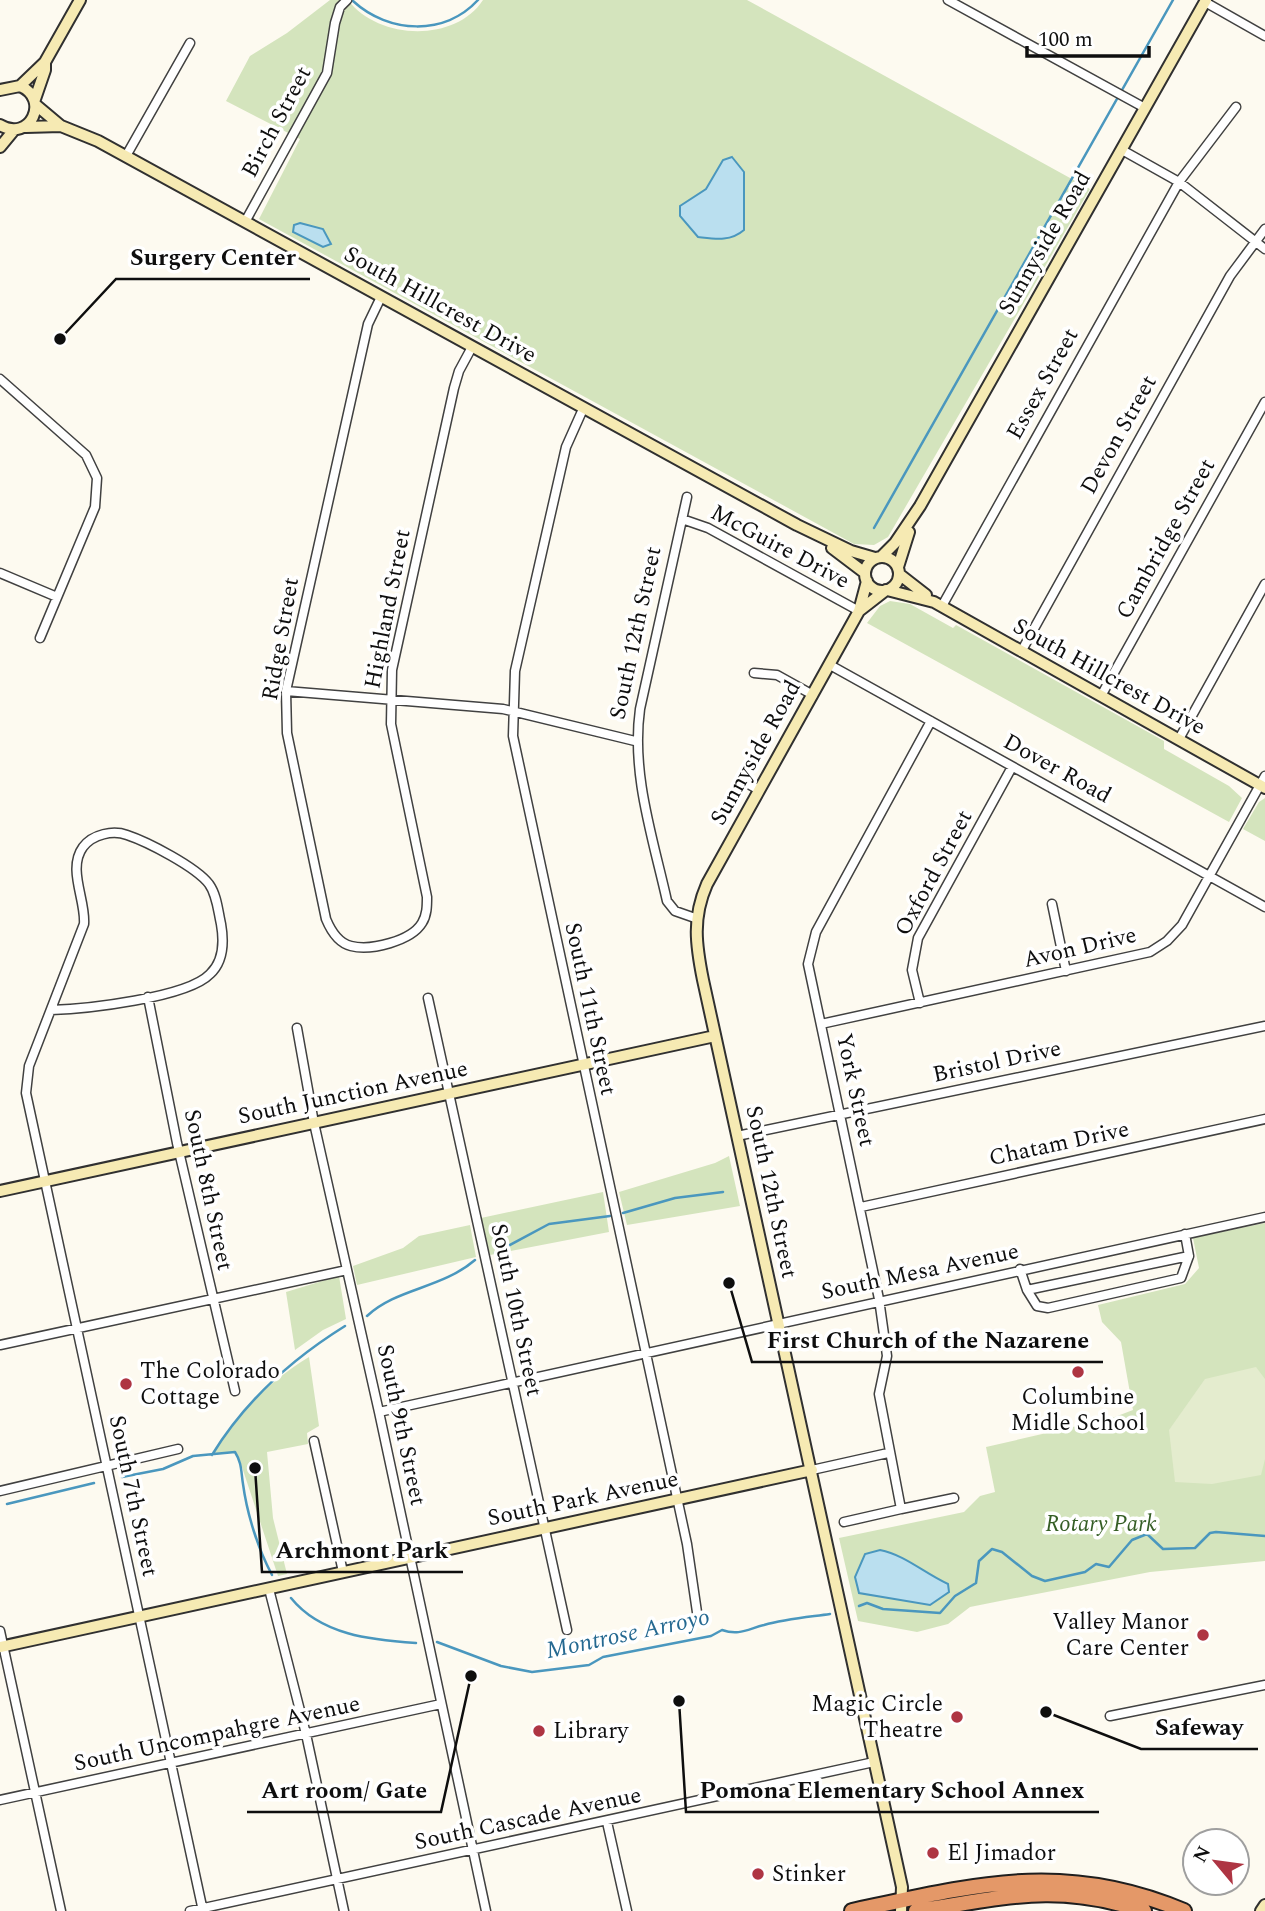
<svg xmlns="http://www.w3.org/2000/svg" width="1265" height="1911" viewBox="0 0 1265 1911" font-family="Spectral,serif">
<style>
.green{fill:#d4e4bd}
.pitch{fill:#e4ecce}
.water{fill:#badfef;stroke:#4a97be;stroke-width:2}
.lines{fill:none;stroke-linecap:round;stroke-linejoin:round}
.stream{stroke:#4a97be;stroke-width:2.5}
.street-casing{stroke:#414141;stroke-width:11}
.secondary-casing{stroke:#303030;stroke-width:14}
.highway-casing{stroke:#1f1f1f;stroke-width:18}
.street{stroke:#fff;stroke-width:8}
.secondary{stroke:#f6eab3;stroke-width:10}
.highway{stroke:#e49868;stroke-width:14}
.poi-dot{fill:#ae3543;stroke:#fff;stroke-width:2.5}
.labels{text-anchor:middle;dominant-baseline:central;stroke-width:7;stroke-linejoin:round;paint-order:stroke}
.street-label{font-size:23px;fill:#0e0e0e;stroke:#fff}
.poi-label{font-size:23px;fill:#0e0e0e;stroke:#fff;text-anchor:start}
.park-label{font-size:23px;font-style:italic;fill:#355e25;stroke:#fff}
.water-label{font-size:24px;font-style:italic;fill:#256991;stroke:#fff}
.leader{fill:none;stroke:#0e0e0e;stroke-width:2.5}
.callout-dot{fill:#0e0e0e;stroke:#fff;stroke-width:2.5}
.callout-label{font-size:24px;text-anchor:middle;font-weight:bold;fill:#0e0e0e;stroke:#fff;stroke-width:7;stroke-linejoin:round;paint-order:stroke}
</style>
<rect width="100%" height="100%" fill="#fdfaf0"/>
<!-- green -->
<path class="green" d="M330,0H348C378,40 455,43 483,0H747L1090,189L888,537L874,545L854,544L259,219L300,139L226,101L250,56L287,33Z
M890,601L910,604L953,628L956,625L1164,741V749L1229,786L1242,798L1229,822L867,623L880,606Z
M1265,798V841L1243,829L1259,802Z
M729,1156L740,1206L627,1225L619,1192L715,1163Z
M603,1192L609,1232L490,1255L481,1218Z
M1265,1223V1561L1150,1572L1000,1601L970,1607L948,1624L917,1632L858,1621L839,1538L964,1512L980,1496L995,1492L986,1447L1112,1418L1133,1410L1121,1342L1102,1322L1098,1305L1185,1284L1199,1268L1193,1238Z
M470,1225L476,1257L357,1285L353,1266L403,1248L419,1236Z
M339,1276L346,1319L323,1330L295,1350L286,1292Z
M309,1357L319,1426L307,1433L308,1444L267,1452L273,1518L287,1574L278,1576L239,1458L235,1452L212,1455C237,1414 268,1382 309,1357Z"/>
<!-- pitch -->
<path class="pitch" d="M1256,1367L1265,1379V1459L1261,1475L1212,1484L1175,1482L1169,1430L1205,1379Z"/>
<!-- water -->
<path class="water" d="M732,157L744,172V230C730,242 715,239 698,237L680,216V206L706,189L723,160Z
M300,223L323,229L331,244L323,247L293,232L294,225Z
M880,1550C905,1555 924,1573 948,1584L949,1592L930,1605L859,1593L855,1577L865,1554Z"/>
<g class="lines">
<!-- stream -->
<path class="stream" d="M353,1C389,34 445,36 478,0
M874,528L1173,0
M623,1213L675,1198L723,1192
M495,1253L549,1224L610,1216
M367,1316C397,1288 441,1289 475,1260
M212,1455C245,1401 292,1359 345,1326
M122,1477L163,1469L193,1456L235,1452C242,1463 241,1472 243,1484C247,1514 258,1549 272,1575
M7,1504L94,1483
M291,1598C321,1635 371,1640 416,1643
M859,1606L867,1603L883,1609L940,1613L955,1596L976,1583L979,1561L992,1549L1002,1552L1032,1576L1045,1581L1085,1572L1096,1564L1109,1567L1132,1540L1147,1534L1163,1549L1195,1548L1210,1533L1216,1532L1265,1536
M437,1642L501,1666L532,1672L589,1665L603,1657L711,1636L722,1630C739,1636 748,1629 764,1625C785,1619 809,1617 830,1614"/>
<!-- street casing -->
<g class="street-casing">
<path id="street" d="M948,0L1145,108
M1205,2L1265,36
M1122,150L1179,182L1265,249
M126,156L190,43
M245,222L327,73L335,23L340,7L347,0
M381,297L368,324L286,691L287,733L326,919C331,931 338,943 351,946C371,951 411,941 422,923C427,915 427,906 427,897L391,724L392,670L454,388L459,371L472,347
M0,379L86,455L97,478L95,507L40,638
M583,409L566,447L515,671L513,736L687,1544L698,1619
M687,497L640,709C631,774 653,838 667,901L675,911L695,918
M682,519L708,528L859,611
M0,573L57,597
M942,606L1179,182L1236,107
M1021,652L1230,276L1265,229
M830,665L1265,907
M754,673L777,675L813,695
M286,691L503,709L635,741
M1101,696L1265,402
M1179,739L1265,584
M743,781L759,790
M1052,904L1066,971
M148,997L177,1143L235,1391
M428,998L567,1630
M920,1003L912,970L918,938L1012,767
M51,1010C85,1009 187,998 210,974C224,961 224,941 221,924C218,911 217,895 209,884C196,867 148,842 127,835C113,830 93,834 83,847C67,869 86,900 84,924L29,1066L26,1093L203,1911
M821,1024L1150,952L1167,941L1182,925L1265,776
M297,1028L314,1123L379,1412L486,1911
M737,1136L1265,1026
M861,1207L1265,1119
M1020,1269L1027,1290L1189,1256L1185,1234
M1027,1290L1037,1306L1048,1308L1181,1278L1189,1256
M0,1345L347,1270
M379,1412L1265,1217
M314,1441L343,1572
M812,1470L888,1453
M0,1491L178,1449
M901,1509L954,1498
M844,1522L901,1509L879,1394L887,1356L879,1299L808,964L816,932L931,721
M269,1589L306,1734L344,1911
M0,1631L61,1911
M1110,1716L1265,1685
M0,1800L441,1704
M607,1822L627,1911
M190,1911L874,1762"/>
</g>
<!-- secondary casing -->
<g class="secondary-casing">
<path id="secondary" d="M20,86L45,62L80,0
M0,90L20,86C51,99 30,143 0,125
M35,99L45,70V62
M36,105L61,126L98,141L797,525L851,551L875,558
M26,127L61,126
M0,147L14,130
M832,548L865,573
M865 574a17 17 0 1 1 34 0a17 17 0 1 1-34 0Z
M881,557L895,543L920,506L1206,0
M898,567L909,532
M899,574L926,595
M867,581L859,611L707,884C692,918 696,945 703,980L902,1887L901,1911
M887,590L934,602L1265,788
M859,611L886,590
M0,1191L715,1036
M0,1647L812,1470
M1261,1911L1265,1905"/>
</g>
<!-- highway casing -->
<g class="highway-casing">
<path id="highway" d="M852,1911C973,1885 1064,1860 1184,1911
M916,1911C1003,1898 1055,1881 1144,1911"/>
</g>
<!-- street -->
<use href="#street" class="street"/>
<!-- secondary -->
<use href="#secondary" class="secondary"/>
<!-- highway -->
<use href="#highway" class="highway"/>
</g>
<!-- markers -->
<g class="poi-dot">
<circle cx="1078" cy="1372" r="7"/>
<circle cx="126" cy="1384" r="7"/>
<circle cx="1203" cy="1635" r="7"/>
<circle cx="957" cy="1717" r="7"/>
<circle cx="539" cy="1731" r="7"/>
<circle cx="933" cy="1853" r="7"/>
<circle cx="758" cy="1874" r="7"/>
</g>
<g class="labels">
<!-- street labels -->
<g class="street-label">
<text transform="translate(277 122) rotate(-62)">Birch Street</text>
<text transform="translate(1045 243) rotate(-60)">Sunnyside Road</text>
<text transform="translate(440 305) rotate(29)">South Hillcrest Drive</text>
<text transform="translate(1043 384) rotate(-61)">Essex Street</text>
<text transform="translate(1119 435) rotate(-61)">Devon Street</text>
<text transform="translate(1166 539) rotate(-61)">Cambridge Street</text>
<text transform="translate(780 547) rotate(28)">McGuire Drive</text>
<text transform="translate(388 609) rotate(-79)">Highland Street</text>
<text transform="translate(636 633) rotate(-78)">South 12th Street</text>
<text transform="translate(281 639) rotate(-80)">Ridge Street</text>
<text transform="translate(1109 677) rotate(29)">South Hillcrest Drive</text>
<text transform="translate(756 753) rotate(-61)">Sunnyside Road</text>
<text transform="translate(1057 769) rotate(29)">Dover Road</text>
<text transform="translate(934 873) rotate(-62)">Oxford Street</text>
<text transform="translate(1080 948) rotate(-13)">Avon Drive</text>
<text transform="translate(590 1009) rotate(78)">South 11th Street</text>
<text transform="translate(997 1062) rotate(-12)">Bristol Drive</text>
<text transform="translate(855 1090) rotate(78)">York Street</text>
<text transform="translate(353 1093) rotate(-12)">South Junction Avenue</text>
<text transform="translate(1059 1144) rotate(-12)">Chatam Drive</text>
<text transform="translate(208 1190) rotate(78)">South 8th Street</text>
<text transform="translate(771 1192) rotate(78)">South 12th Street</text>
<text transform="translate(920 1272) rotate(-12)">South Mesa Avenue</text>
<text transform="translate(516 1310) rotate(78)">South 10th Street</text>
<text transform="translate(401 1425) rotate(78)">South 9th Street</text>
<text transform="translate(133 1496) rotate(78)">South 7th Street</text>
<text transform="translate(583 1499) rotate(-12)">South Park Avenue</text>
<text transform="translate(217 1734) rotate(-12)">South Uncompahgre Avenue</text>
<text transform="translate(528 1819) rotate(-12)">South Cascade Avenue</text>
</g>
<!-- poi labels -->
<g class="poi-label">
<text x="140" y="1371">The Colorado<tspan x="140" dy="26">Cottage</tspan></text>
<text x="1078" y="1397" text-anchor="middle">Columbine<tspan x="1078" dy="26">Midle School</tspan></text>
<text x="1189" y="1622" text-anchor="end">Valley Manor<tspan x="1189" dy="26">Care Center</tspan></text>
<text x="943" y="1704" text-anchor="end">Magic Circle<tspan x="943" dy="26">Theatre</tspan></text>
<text x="553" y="1731">Library</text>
<text x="947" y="1853">El Jimador</text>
<text x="772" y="1874">Stinker</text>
</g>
<!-- park labels -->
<g class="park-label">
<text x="1101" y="1524">Rotary Park</text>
</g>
<!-- water labels -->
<g class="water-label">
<text transform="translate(628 1634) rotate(-12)">Montrose Arroyo</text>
</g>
</g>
<!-- callouts -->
<path class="leader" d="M60 339L116 279H310M729 1283L752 1362H1103M255 1468L262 1572H463M1046 1712L1141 1749H1258M471 1676L441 1812H247M679 1701L686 1812H1099"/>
<g class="callout-dot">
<circle cx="60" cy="339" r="7"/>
<circle cx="729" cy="1283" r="7"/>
<circle cx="255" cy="1468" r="7"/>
<circle cx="1046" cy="1712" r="7"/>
<circle cx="471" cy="1676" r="7"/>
<circle cx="679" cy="1701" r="7"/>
</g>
<g class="callout-label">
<text x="213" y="265">Surgery Center</text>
<text x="928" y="1348">First Church of the Nazarene</text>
<text x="362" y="1558">Archmont Park</text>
<text x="1199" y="1735">Safeway</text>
<text x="344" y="1798">Art room/ Gate</text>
<text x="892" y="1798">Pomona Elementary School Annex</text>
</g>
<!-- north arrow -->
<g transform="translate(1216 1862) rotate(299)"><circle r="33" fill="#ffffff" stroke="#9f9f9f" stroke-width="2"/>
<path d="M0-5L12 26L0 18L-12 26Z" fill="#ae3543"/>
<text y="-10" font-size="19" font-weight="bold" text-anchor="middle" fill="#0e0e0e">N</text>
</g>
<!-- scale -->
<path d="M1027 46v10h122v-10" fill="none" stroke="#0e0e0e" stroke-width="3.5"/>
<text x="1038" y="46" font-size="21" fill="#0e0e0e" stroke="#ffffff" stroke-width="5" paint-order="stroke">100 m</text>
</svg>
